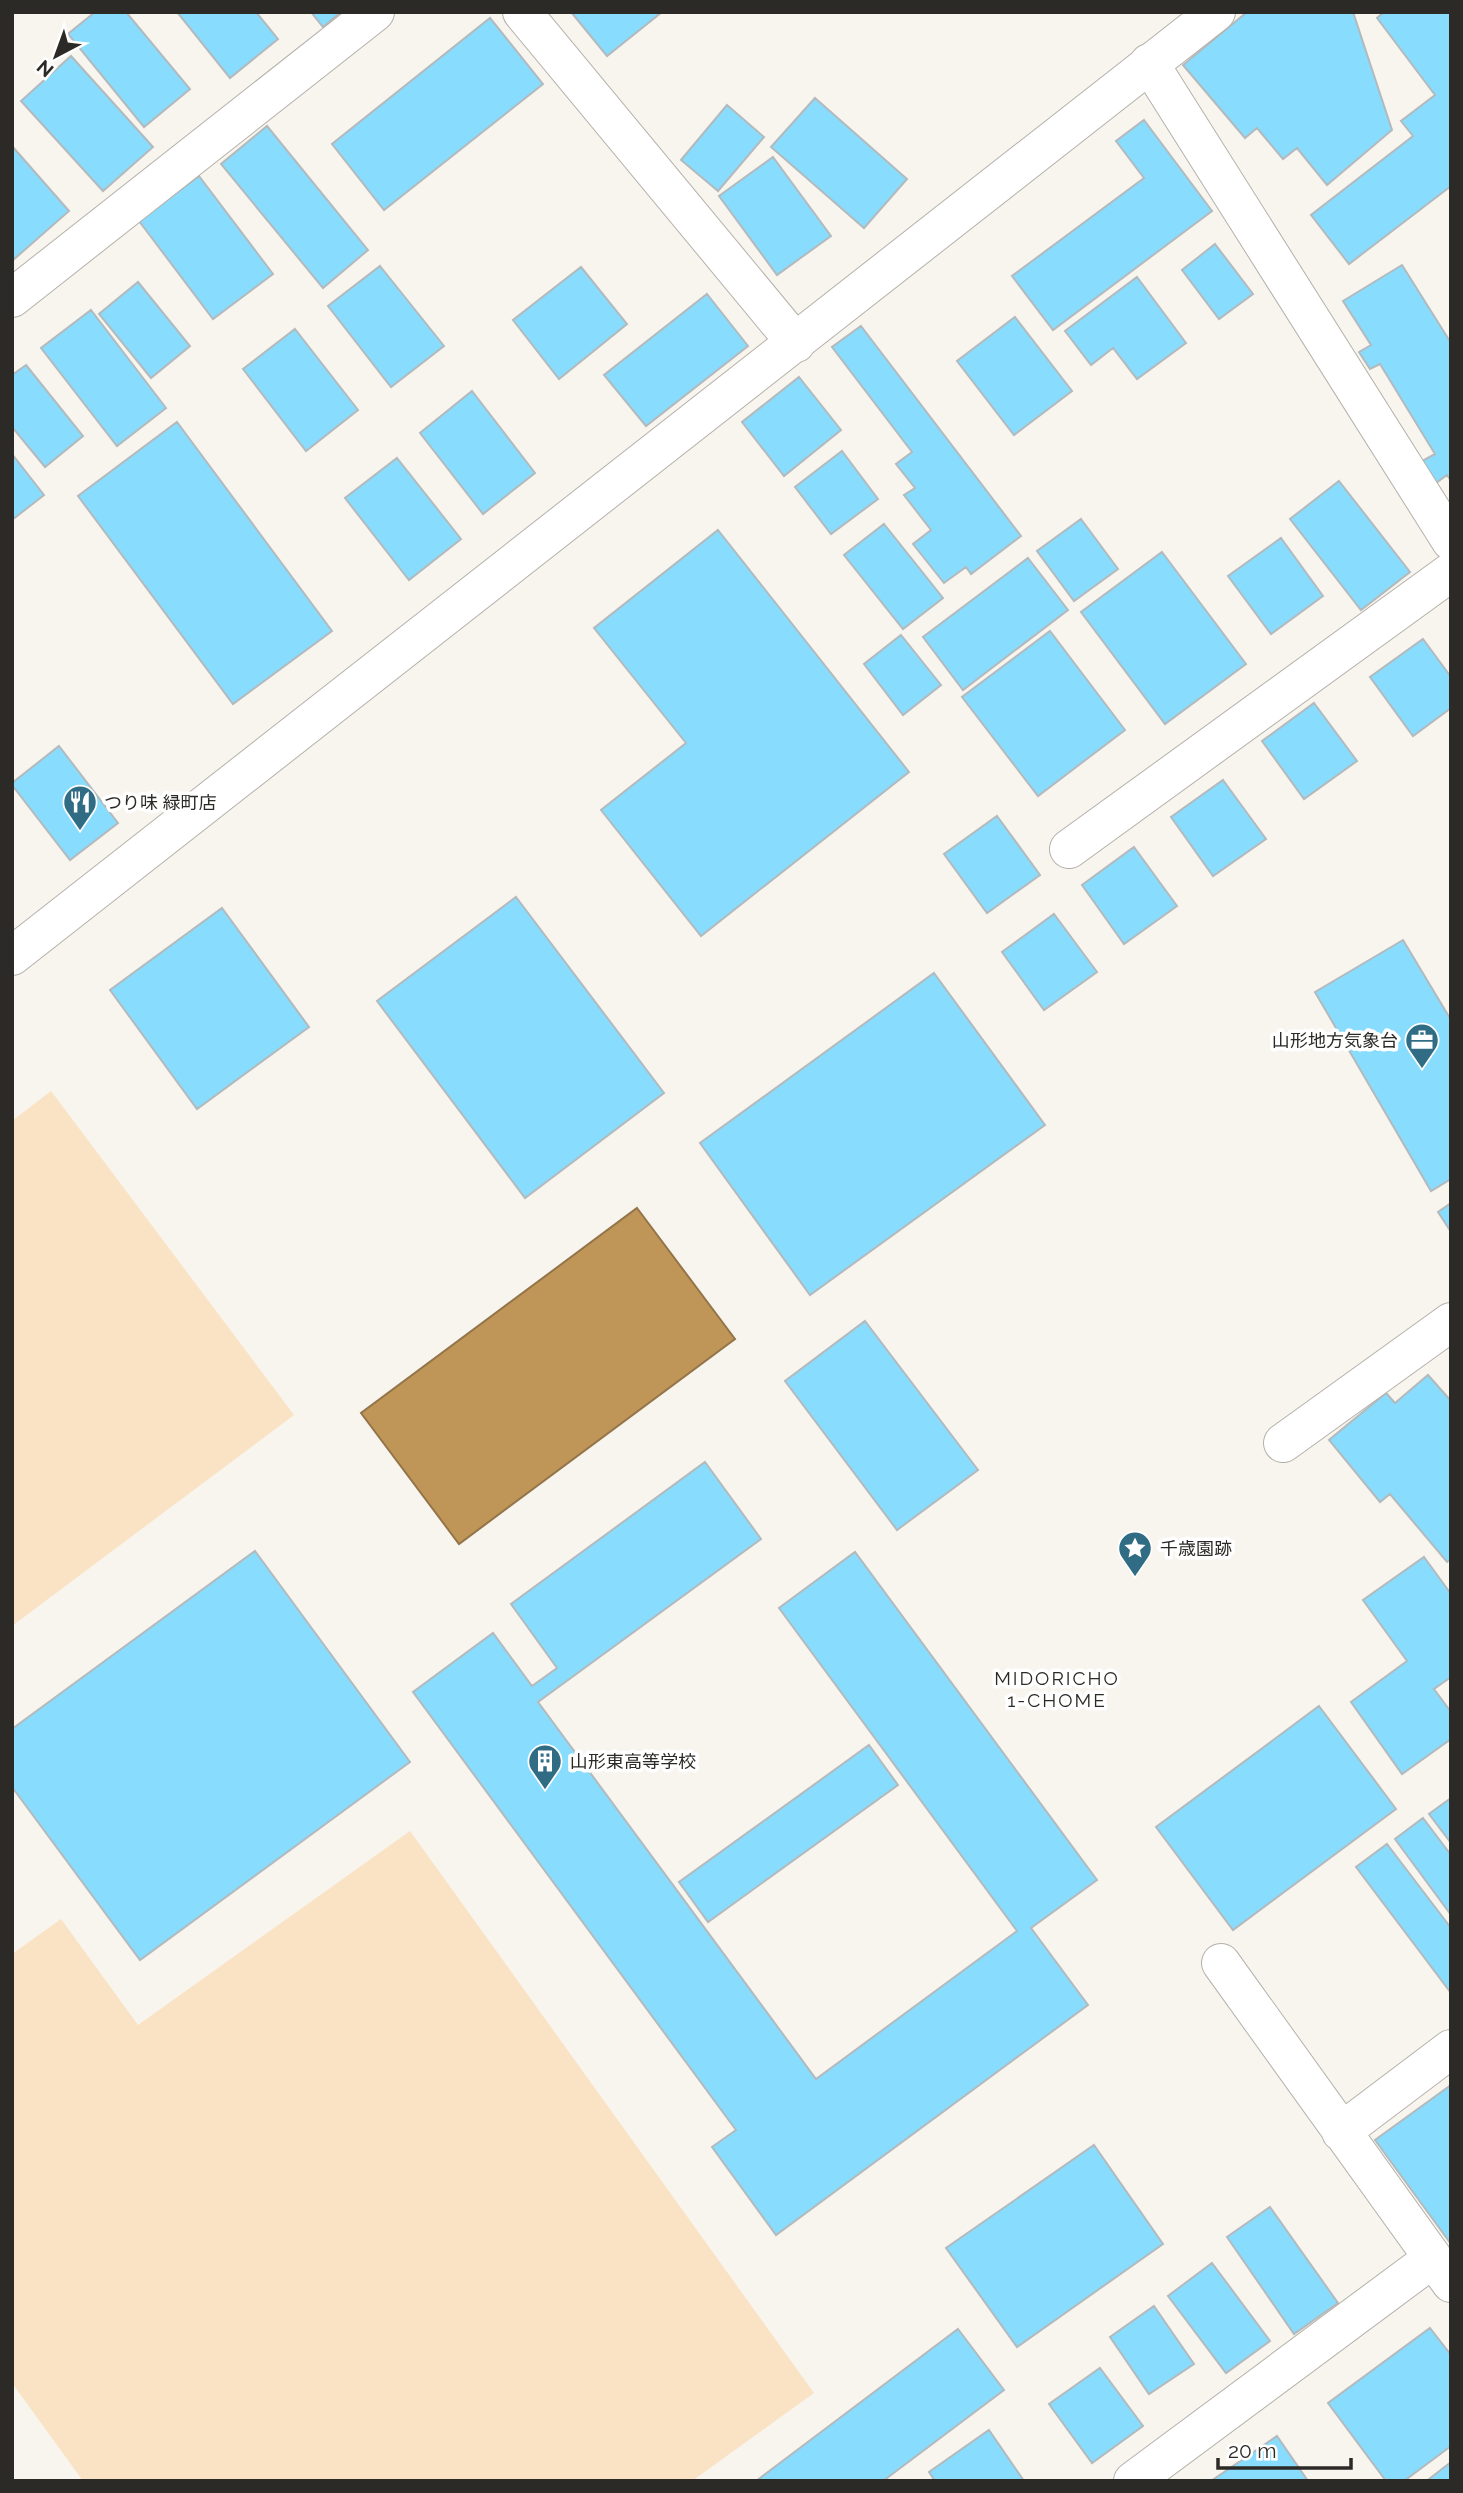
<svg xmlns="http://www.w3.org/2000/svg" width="1463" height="2493" viewBox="0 0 1463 2493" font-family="Raleway,'Noto Sans JP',sans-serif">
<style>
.green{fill:#fae3c5}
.water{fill:#c09558;stroke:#937549;stroke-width:2}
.building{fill:#88dcfe;stroke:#b2babd;stroke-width:2}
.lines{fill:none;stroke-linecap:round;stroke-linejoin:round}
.minor-casing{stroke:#b5b1ab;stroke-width:40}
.minor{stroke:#fff;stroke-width:38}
.labels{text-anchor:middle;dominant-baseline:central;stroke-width:7;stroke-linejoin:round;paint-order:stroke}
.poi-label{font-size:18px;fill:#2b2a27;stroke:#fff;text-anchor:start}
.neighbourhood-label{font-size:19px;letter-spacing:2px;fill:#2b2a27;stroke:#fff}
</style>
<rect width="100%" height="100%" fill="#f8f4ee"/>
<!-- green -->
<path class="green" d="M51,1091L294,1415L12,1626V1121Z
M410,1831L814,2393L692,2481H83L12,2383V1954L61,1919L138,2025Z"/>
<!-- water -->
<path class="water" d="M637,1208L735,1339L459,1544L361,1413Z"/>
<!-- building -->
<path class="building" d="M95,12H126L190,89L144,127L68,34Z
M177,12H256L278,39L230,78Z
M311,12H341L323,27Z
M571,12H662L607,56Z
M1247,12H1353L1392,130L1327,185L1297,148L1283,159L1257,128L1245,138L1183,65Z
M1384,12H1451V186L1349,264L1311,215L1413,136L1401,121L1435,95L1377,18Z
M490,18L543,84L384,210L332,144Z
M71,56L153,147L103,191L21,101Z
M815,98L907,179L864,228L771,147Z
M727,105L764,137L718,191L681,160Z
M1144,120L1212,211L1053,330L1012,276L1144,178L1116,141Z
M267,126L368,250L323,288L221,164Z
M12,146L69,211L12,261Z
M773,157L831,236L777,275L719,196Z
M199,176L273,274L213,319L139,221Z
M1215,244L1253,294L1219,319L1182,270Z
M1402,265L1451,343V481L1447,475L1436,483L1422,461L1435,454L1380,364L1370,369L1359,352L1371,345L1343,301Z
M380,266L444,346L391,387L328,306Z
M581,267L627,324L559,379L513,320Z
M1137,277L1186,343L1137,379L1113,348L1091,365L1065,331Z
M138,282L190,346L151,378L99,314Z
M707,294L748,346L646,426L604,375Z
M91,310L166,408L117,446L41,348Z
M1015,317L1072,391L1014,435L957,361Z
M861,326L1021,536L971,574L966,567L944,583L913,544L931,530L904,495L915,488L896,464L912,452L832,347Z
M295,329L358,410L306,451L243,369Z
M26,365L83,436L45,467L12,427V375Z
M799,377L841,430L784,476L742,422Z
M472,391L535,473L483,514L420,433Z
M177,422L332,631L233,704L78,496Z
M842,451L878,499L831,534L795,487Z
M12,454L44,495L12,520Z
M397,458L461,539L409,580L345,498Z
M1339,481L1410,572L1361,610L1290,519Z
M1081,519L1118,569L1074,601L1037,551Z
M884,524L943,598L903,629L844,555Z
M718,530L909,772L701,936L601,810L686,743L594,628Z
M1281,538L1323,596L1271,634L1228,576Z
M1162,552L1246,664L1165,724L1081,612Z
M1028,558L1068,610L963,690L923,637Z
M1050,631L1125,730L1038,796L962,697Z
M901,635L941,685L903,715L864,664Z
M1423,639L1451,677V708L1413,736L1370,677Z
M1314,703L1357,761L1304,799L1262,741Z
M59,746L118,823L70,860L12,785V783Z
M1223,780L1266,839L1213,876L1171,817Z
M997,816L1040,875L987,913L944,854Z
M1134,847L1177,906L1124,944L1082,885Z
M516,897L664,1093L525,1198L377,1001Z
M222,908L309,1027L197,1109L110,990Z
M1054,914L1097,972L1044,1010L1002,952Z
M1403,940L1451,1020V1179L1431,1191L1315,992Z
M934,973L1045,1125L810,1295L700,1143Z
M1451,1203V1232L1438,1212Z
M865,1321L978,1470L897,1530L785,1381Z
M1428,1375L1451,1401V1559L1447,1562L1390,1494L1380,1502L1329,1440L1386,1393L1395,1403Z
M705,1462L761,1539L538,1702L816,2079L1017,1931L779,1608L855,1552L1097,1880L1031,1928L1088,2005L776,2235L712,2147L736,2130L413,1692L493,1633L532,1686L557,1668L511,1604Z
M255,1551L410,1762L140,1960L12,1787V1729Z
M1424,1557L1451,1594V1677L1434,1689L1451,1712V1739L1402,1774L1351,1702L1407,1661L1363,1600Z
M1319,1706L1396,1809L1233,1930L1156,1827Z
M869,1745L898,1785L708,1922L679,1882Z
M1451,1798V1843L1429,1814Z
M1423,1818L1451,1855V1915L1395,1839Z
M1387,1844L1451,1928V1993L1356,1867Z
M1451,2085V2244L1375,2140Z
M1094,2145L1163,2244L1017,2347L946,2248Z
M1270,2207L1338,2303L1294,2334L1227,2237Z
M1212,2263L1270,2341L1226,2373L1168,2296Z
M1154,2306L1194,2364L1149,2394L1110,2337Z
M1430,2328L1451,2355V2446L1404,2481H1386L1328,2403Z
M958,2329L1004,2390L883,2481H756Z
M1100,2368L1143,2426L1092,2463L1049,2404Z
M989,2430L1024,2481H935L929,2472Z
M1277,2436L1308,2481H1211Z
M1451,2462V2481H1431L1429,2479Z"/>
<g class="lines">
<!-- minor casing -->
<g class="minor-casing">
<path id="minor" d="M522,12L796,343
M1149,63L1451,541
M12,298L375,12
M1069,849L1451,572
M12,956L1216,12
M1283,1443L1451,1322
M1221,1963L1451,2283
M1341,2132L1451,2049
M1133,2481L1432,2259"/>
</g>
<!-- minor -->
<use href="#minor" class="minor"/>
</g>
<!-- icons -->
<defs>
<g id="restaurant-pin" transform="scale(1.75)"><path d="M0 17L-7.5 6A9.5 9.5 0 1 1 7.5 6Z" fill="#306d84" stroke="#fff"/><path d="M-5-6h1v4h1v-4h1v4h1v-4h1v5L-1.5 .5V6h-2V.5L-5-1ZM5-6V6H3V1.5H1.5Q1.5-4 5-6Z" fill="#fff"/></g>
<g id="office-pin" transform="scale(1.75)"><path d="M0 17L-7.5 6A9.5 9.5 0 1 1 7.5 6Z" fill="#306d84" stroke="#fff"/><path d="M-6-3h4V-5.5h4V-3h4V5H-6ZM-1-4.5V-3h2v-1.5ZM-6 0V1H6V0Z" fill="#fff"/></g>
<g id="sight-pin" transform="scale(1.75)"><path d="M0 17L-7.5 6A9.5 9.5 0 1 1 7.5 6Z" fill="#306d84" stroke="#fff"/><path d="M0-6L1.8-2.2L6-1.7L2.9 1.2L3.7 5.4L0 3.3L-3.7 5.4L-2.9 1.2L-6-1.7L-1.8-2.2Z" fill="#fff"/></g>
<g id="building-pin" transform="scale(1.75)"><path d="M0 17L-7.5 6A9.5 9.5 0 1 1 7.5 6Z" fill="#306d84" stroke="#fff"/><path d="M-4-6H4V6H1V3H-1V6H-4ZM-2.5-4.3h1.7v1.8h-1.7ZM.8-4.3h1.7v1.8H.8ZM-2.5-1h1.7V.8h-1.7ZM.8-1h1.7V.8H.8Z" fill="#fff"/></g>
</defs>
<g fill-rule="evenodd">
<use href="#restaurant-pin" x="80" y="802"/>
<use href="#office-pin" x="1422" y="1040"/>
<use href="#sight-pin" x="1135" y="1548"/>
<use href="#building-pin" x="545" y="1761"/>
</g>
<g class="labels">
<!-- poi labels -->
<g class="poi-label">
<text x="104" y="802">つり味 緑町店</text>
<text x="1398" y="1040" text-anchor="end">山形地方気象台</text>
<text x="1160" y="1548">千歳園跡</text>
<text x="570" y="1761">山形東高等学校</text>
</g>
<!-- neighbourhood labels -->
<g class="neighbourhood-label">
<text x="1057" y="1678">MIDORICHO<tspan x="1057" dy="22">1-CHOME</tspan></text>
</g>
</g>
<!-- border -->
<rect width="1463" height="2493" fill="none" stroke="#2b2a27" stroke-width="28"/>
<!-- north arrow -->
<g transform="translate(56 56) rotate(221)" stroke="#ffffff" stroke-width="5" paint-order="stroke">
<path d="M0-5L12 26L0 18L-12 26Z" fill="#2b2a27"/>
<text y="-10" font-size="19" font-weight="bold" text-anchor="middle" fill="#2b2a27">N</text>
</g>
<!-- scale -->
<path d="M1218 2458v10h133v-10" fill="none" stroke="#2b2a27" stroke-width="3.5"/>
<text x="1228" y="2458" font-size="21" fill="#2b2a27" stroke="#ffffff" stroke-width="5" paint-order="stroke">20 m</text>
</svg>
